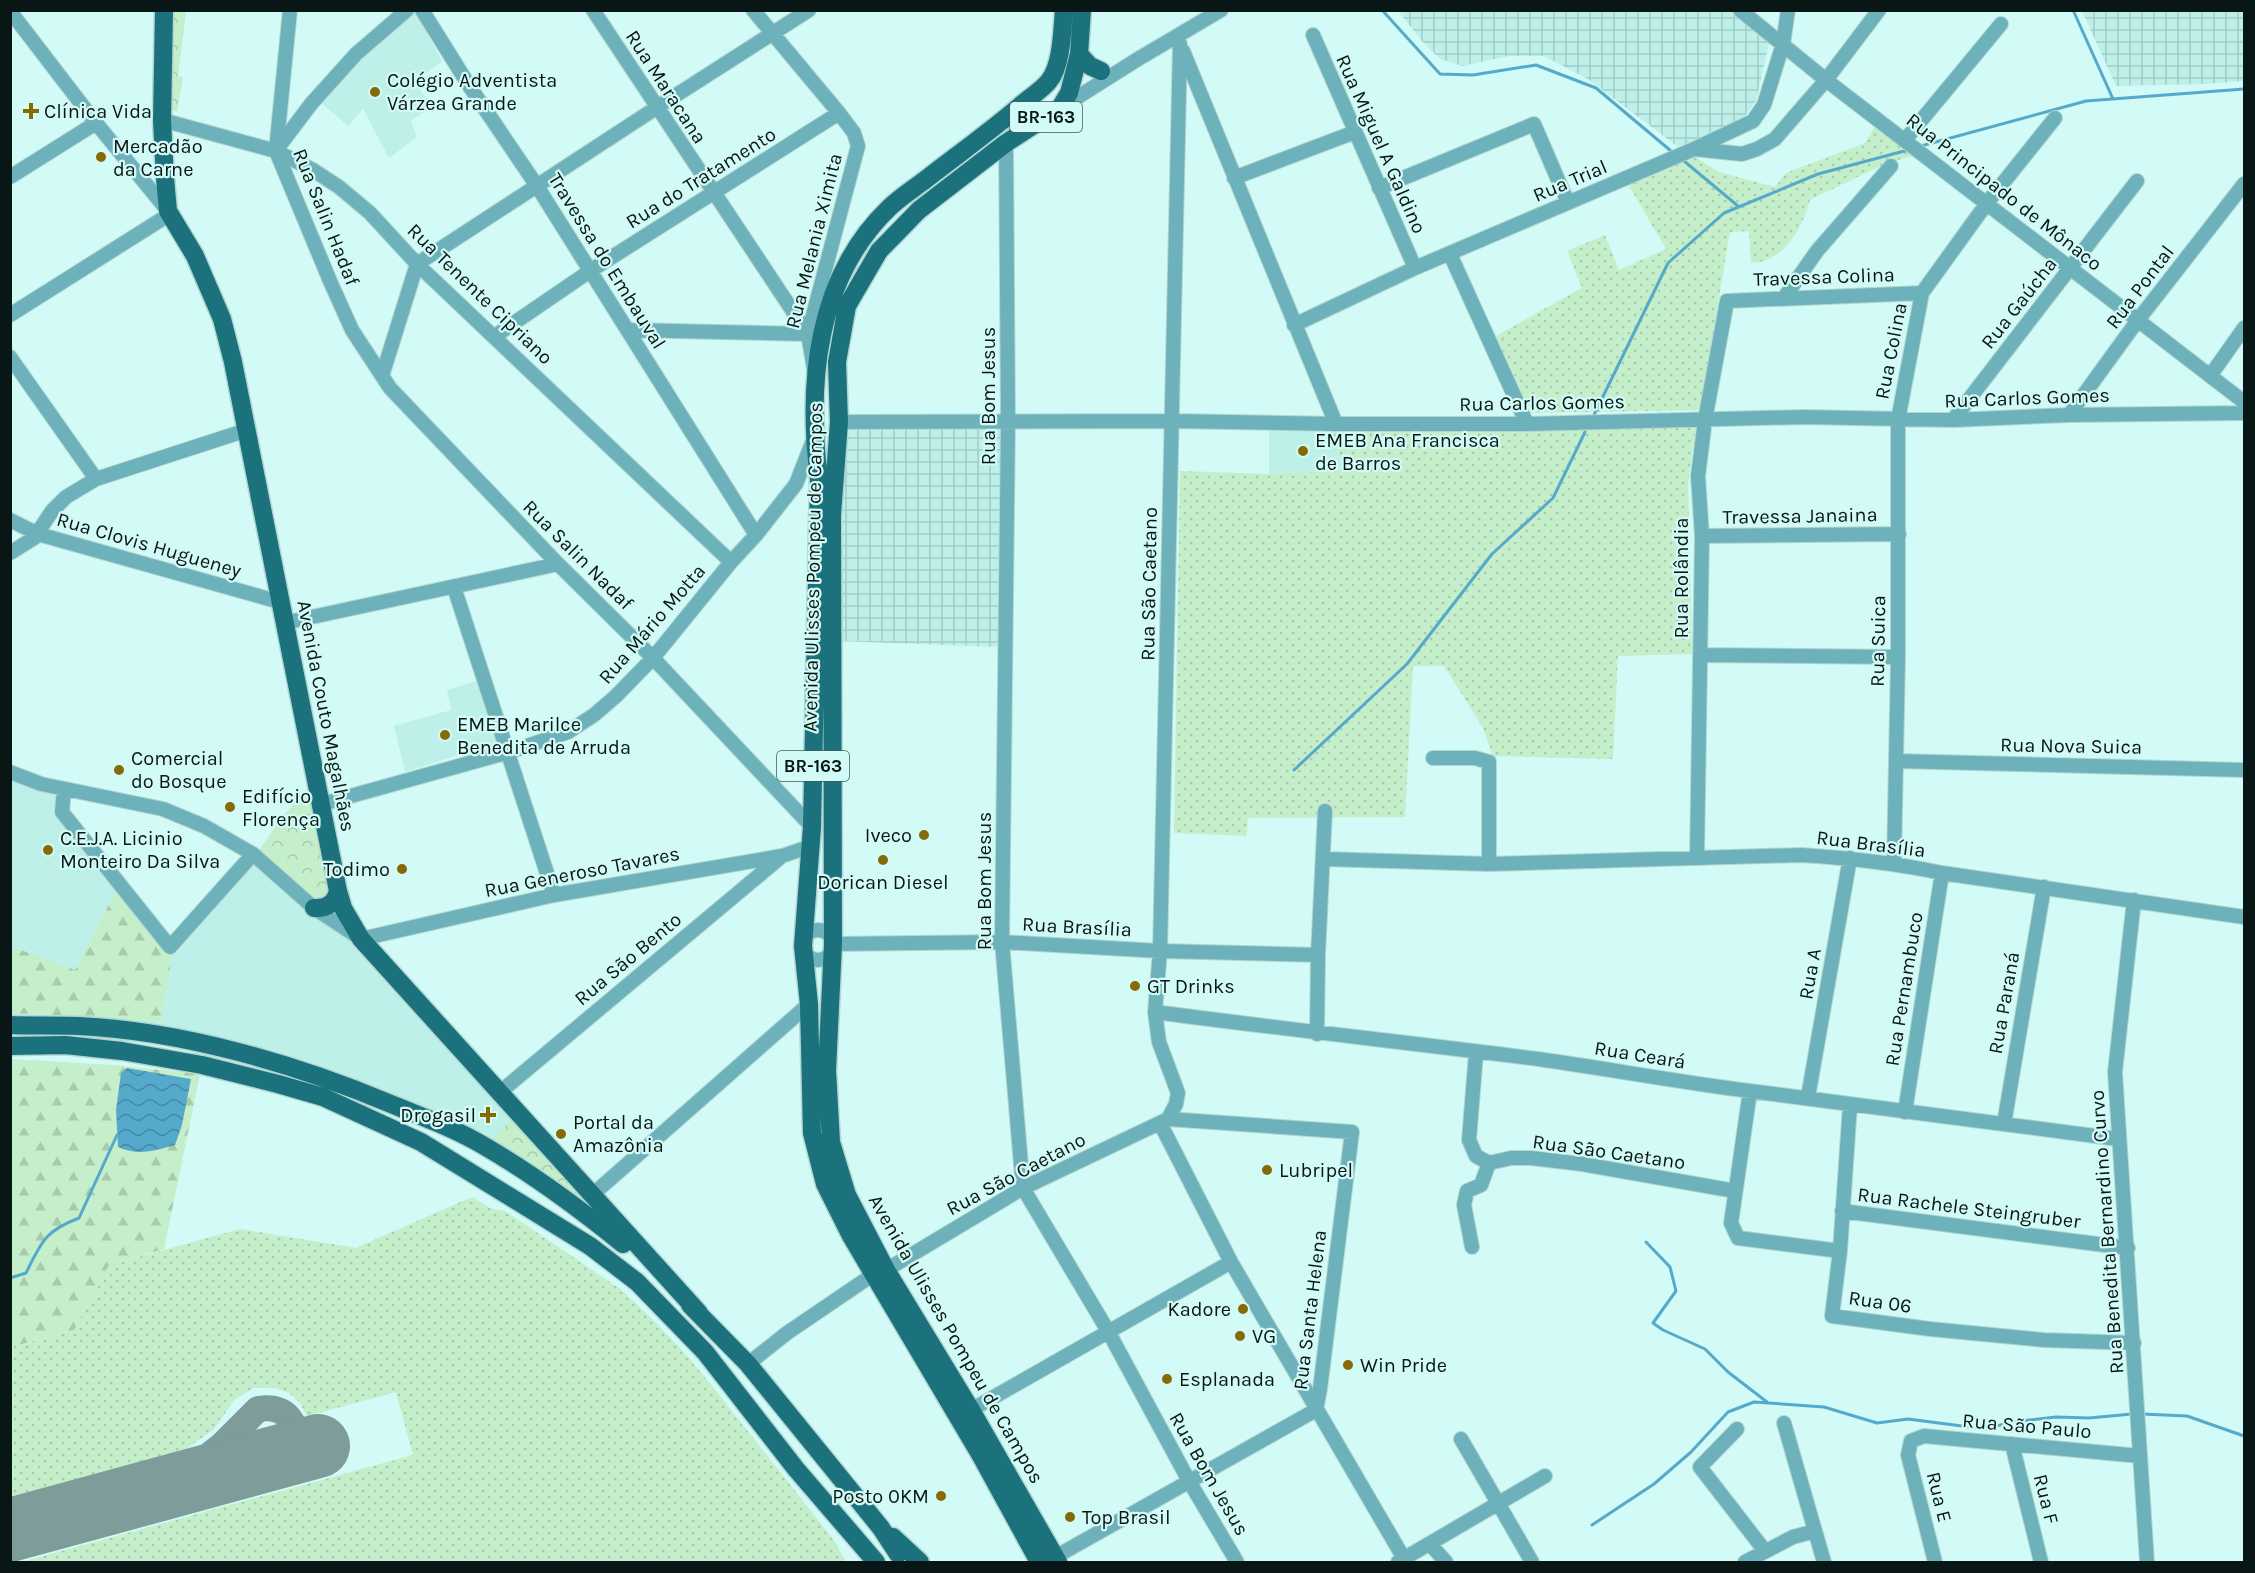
<svg xmlns="http://www.w3.org/2000/svg" width="2255" height="1573" viewBox="0 0 2255 1573" font-family="Karla,sans-serif">
<style>
.built{fill:#bef0ea}
.industrial{fill:url(#industrial-grid)}
.grass{fill:url(#grass-dots)}
.forest{fill:url(#forest-firs)}
.park{fill:url(#park-crowns)}
.water{fill:url(#water-waves)}
.lines{fill:none;stroke-linecap:round;stroke-linejoin:round}
.stream{stroke:#55a9ca;stroke-width:3}
.taxiway{stroke:#7e9c9a;stroke-width:26}
.runway{stroke:#7e9c9a;stroke-width:64}
.minor-casing{stroke:#b2d6d2;stroke-width:16}
.major-casing{stroke:#b2d6d2;stroke-width:21}
.minor{stroke:#6db1ba;stroke-width:14}
.major{stroke:#1b717c;stroke-width:18}
.poi-dot{fill:#866a06;stroke:#d2faf6;stroke-width:2}
.labels{text-anchor:middle;dominant-baseline:central;stroke-width:4.5;stroke-linejoin:round;paint-order:stroke}
.shield{fill:#d2faf6;stroke:#455b59;stroke-width:1.5}
.shield-label{font-size:18px;font-weight:bold;fill:#081716}
.poi-label{font-size:20px;fill:#081716;stroke:#d2faf6;text-anchor:start}
.street-label{font-size:20px;fill:#081716;stroke:#d2faf6}
</style>
<defs>
<pattern id="industrial-grid" width="8" height="8" patternUnits="userSpaceOnUse" patternTransform="scale(1.5)"><rect width="8" height="8" fill="#bef0ea"/><path d="M0 4h8M4 0v8" fill="none" stroke="#a2cdc8"/></pattern>
<pattern id="grass-dots" width="8" height="8" patternUnits="userSpaceOnUse" patternTransform="scale(1.5)"><rect width="8" height="8" fill="#c5eeca"/><path d="M2 2h.1M6 6h.1" fill="none" stroke="#a8cbad" stroke-width="1.8" stroke-linecap="round"/></pattern>
<pattern id="forest-firs" width="22" height="20" patternUnits="userSpaceOnUse" patternTransform="scale(1.5)"><rect width="22" height="20" fill="#c5eeca"/><path d="M5 1l3.5 6h-7zM16 11l3.5 6h-7z" fill="#a8cbad"/></pattern>
<pattern id="park-crowns" width="20" height="18" patternUnits="userSpaceOnUse" patternTransform="scale(1.5)"><rect width="20" height="18" fill="#c5eeca"/><path d="M2 6a3 3 0 1 1 6 0M12 15a3 3 0 1 1 6 0" fill="none" stroke="#a8cbad"/></pattern>
<pattern id="water-waves" width="16" height="10" patternUnits="userSpaceOnUse" patternTransform="scale(1.5)"><rect width="16" height="10" fill="#55a9ca"/><path d="M0 5q4-4 8 0t8 0" fill="none" stroke="#4489a3"/></pattern>
</defs>
<rect width="100%" height="100%" fill="#d2faf6"/>
<!-- built -->
<path class="built" d="M415,11L442,61L414,82L433,106L411,121L417,137L389,158L363,109L348,126L320,102L387,31Z
M1269,429L1329,432L1347,470L1269,474Z
M476,681L497,743L405,772L394,726L451,710L447,690Z
M11,775L60,794L59,815L169,953L254,860L353,939L620,1234L504,1154L269,1055L11,1021Z"/>
<!-- industrial -->
<path class="industrial" d="M1398,11H1732L1770,39L1756,101L1742,120L1678,147L1588,79L1544,56H1508L1463,66L1440,59L1422,41Z
M2082,11H2244V81L2205,84L2116,86Z
M852,425H1003L999,647L837,641L846,442Z"/>
<!-- grass -->
<path class="grass" d="M1876,125L1918,154L1882,165L1810,200C1802,229 1784,262 1751,263L1749,231L1730,232L1700,410L1531,413L1496,336L1582,288L1567,251L1605,235L1619,270L1666,249L1628,184L1695,157L1719,172L1775,187L1786,173L1865,143Z
M1696,427L1688,482L1692,654L1618,656L1613,759L1493,756L1483,728L1444,666H1413L1405,817L1248,818L1246,836L1174,833L1180,471L1269,474L1347,470L1329,432Z
M472,1197L490,1208L505,1211L619,1288L643,1310L681,1349L709,1382L833,1539L846,1562H21L413,1455L396,1392L307,1416L300,1403L289,1393L276,1388H254L235,1399L214,1429L185,1450L11,1497V1347L74,1330L109,1265L240,1229L356,1248Z"/>
<!-- forest -->
<path class="forest" d="M117,889L172,956L161,1022L104,1017L11,1013L10,946L75,970Z
M11,1059L112,1065L200,1074L164,1249L109,1265L74,1330L11,1347Z"/>
<!-- park -->
<path class="park" d="M167,11H186L178,76L183,77L177,112L171,109Z
M311,786L316,830L330,891L328,896L321,900H312L259,850L282,817Z
M515,1116L599,1214L491,1140Z"/>
<!-- water -->
<path class="water" d="M127,1068L191,1079L182,1125L175,1145C154,1151 138,1156 118,1147L116,1110L121,1073Z"/>
<g class="lines">
<!-- stream -->
<path class="stream" d="M1382,10L1440,74L1473,75L1536,65L1596,88L1671,151
M2073,10L2113,99
M1921,146L2086,101L2244,89
M1684,161L1738,206
M1593,417L1668,263L1724,213L1818,174L1908,150
M1294,770L1407,664L1492,554L1553,498L1585,432
M1646,1242L1670,1267L1676,1291L1653,1323L1663,1330L1705,1349L1728,1372L1767,1402
M10,1278L26,1273C42,1241 45,1231 79,1218L117,1135
M2142,1414L2187,1416L2244,1436
M1592,1525L1654,1484L1691,1452L1728,1412L1754,1402L1824,1407L1877,1423L1908,1419L1985,1429L2012,1422L2056,1417L2089,1418L2132,1414"/>
<!-- taxiway -->
<path class="taxiway" d="M154,1491L198,1464L222,1445L258,1409C290,1404 295,1425 303,1451"/>
<!-- runway -->
<path class="runway" d="M10,1530L318,1446"/>
<!-- minor casing -->
<g class="minor-casing">
<path id="minor" d="M290,10L276,151L330,281L352,330L390,388L558,564L653,658L812,827
M422,10L470,87L537,186L756,535
M593,10L808,334
M753,10L839,113L854,133L858,146L808,334L814,369
M1740,10L1826,80L2244,402
M10,11L96,123L168,211
M1313,35L1415,268
M1183,51L1336,424
M1062,107L1138,59L1221,10
M162,120L276,151L313,170L339,187L370,213L417,264L731,562
M1905,140L2001,24
M1006,143L1008,421L1002,942L1023,1188L1108,1331L1189,1481L1237,1562
M277,149L311,104L356,54L407,10
M1694,149L1742,154L1757,149L1775,139L1826,80L1879,10
M10,177L96,123
M1234,178L1355,132
M1379,188L1534,124L1568,203
M1450,254L1527,424
M1784,298L1817,251L1891,166
M10,315L170,214
M1294,325L1415,268L1694,149L1753,121L1764,105L1783,44L1788,10
M628,330L808,334
M495,336L590,271L839,113
M10,357L96,479
M382,376L417,264L656,108L809,10
M2210,376L2244,328
M2069,415L2138,320L2244,184
M1953,420L2137,181
M839,422L1172,421L1336,424H1527L1804,417L1953,420L2069,415L2244,413
M10,520L38,534L280,602
M1702,536L1899,534
M10,553L34,538L52,511L66,497L96,479L247,430
M454,587L554,895
M284,623L558,564
M1701,655L1898,657
M1433,758H1475L1489,762V864
M1896,761L2244,770
M10,772L41,784L163,809L204,826L253,854L314,908L361,939L554,895L782,856L811,846
M64,789L62,812L170,947L253,854
M322,804L509,752L568,732L594,715L616,696L653,658L731,562L756,535L796,484L814,438
M1697,858L1702,536L1698,476L1705,420L1727,301L1922,293
M1323,859L1489,864L1801,855C1849,858 1895,863 1942,873L2244,917
M1894,863L1898,657V420L1922,293L1987,203L2055,118
M2134,900L2115,1072L2147,1562
M803 945a15 15 0 1 1 30 0a15 15 0 1 1-30 0Z
M833,944L1002,942L1160,951L1318,955
M1155,1012C1283,1029 1411,1043 1538,1059C1609,1069 1679,1082 1750,1091C1873,1107 1995,1123 2118,1139
M1317,1034L1318,955L1325,811
M1476,1053L1469,1140L1476,1156L1489,1163L1511,1158H1531L1582,1164L1735,1191
M1750,1091L1731,1223L1738,1238L1840,1251
M499,1093L782,856
M1808,1097L1850,858
M1850,1105L1840,1251L1832,1316L1930,1329L2044,1340L2134,1343
M1905,1112L1942,873
M1160,1123L1231,1262L1406,1562
M2004,1124L2044,887
M591,1196L809,1004
M1842,1211L2128,1248
M1472,1247L1464,1205L1467,1191L1481,1185L1489,1163
M886,1270L1023,1188L1168,1119L1176,1104L1178,1093L1159,1042L1155,1012L1160,951L1180,44
M748,1364L787,1333L874,1274
M971,1410L1231,1262
M1784,1423L1815,1531
M1737,1429L1700,1467L1765,1551
M1461,1439L1532,1562
M2012,1444L2041,1562
M1430,1544L1446,1562
M1055,1557L1316,1410L1320,1389L1352,1132L1168,1119
M1398,1562L1545,1476
M1745,1562L1793,1537L1815,1531L1824,1562
M1935,1562L1908,1455L1911,1441L1924,1436L2140,1456"/>
</g>
<!-- major casing -->
<g class="major-casing">
<path id="major" d="M164,10L162,120L165,178L168,211L195,256L222,319L233,362L338,891L343,908L361,939L699,1313
M1079,54L1090,66L1101,71
M314,908C327,909 335,903 338,891
M10,1025C33,1026 56,1025 79,1026C183,1031 295,1064 391,1104C423,1117 456,1129 486,1147C534,1175 580,1209 623,1244
M10,1046L65,1045L122,1051L202,1065L278,1084L323,1097L421,1142L590,1246L637,1282L705,1352L796,1469L876,1562
M690,1305L748,1364L881,1528L898,1554
M893,1537L920,1562
M1039,1562L981,1456L851,1236L825,1184L812,1133L809,1004L803,946L812,827L819,479C807,384 816,278 889,208C899,198 913,189 925,180C957,155 991,131 1021,105C1030,97 1042,90 1049,81C1062,65 1062,31 1064,10
M1058,1562L971,1410L886,1270L847,1195L831,1142L827,1070L833,944L832,515L839,422L837,362L847,306L879,251L919,210L1006,143L1060,108L1069,93L1079,54L1082,10"/>
</g>
<!-- minor -->
<use href="#minor" class="minor"/>
<!-- major -->
<use href="#major" class="major"/>
</g>
<!-- markers -->
<g class="poi-dot">
<circle cx="375" cy="92" r="6"/>
<path d="M28 102h6v6h6v6h-6v6h-6v-6h-6v-6h6z"/>
<circle cx="101" cy="157" r="6"/>
<circle cx="1303" cy="451" r="6"/>
<circle cx="445" cy="735" r="6"/>
<circle cx="119" cy="770" r="6"/>
<circle cx="230" cy="807" r="6"/>
<circle cx="924" cy="835" r="6"/>
<circle cx="48" cy="850" r="6"/>
<circle cx="883" cy="860" r="6"/>
<circle cx="402" cy="869" r="6"/>
<circle cx="1135" cy="986" r="6"/>
<path d="M485 1106h6v6h6v6h-6v6h-6v-6h-6v-6h6z"/>
<circle cx="561" cy="1134" r="6"/>
<circle cx="1267" cy="1170" r="6"/>
<circle cx="1243" cy="1309" r="6"/>
<circle cx="1240" cy="1336" r="6"/>
<circle cx="1348" cy="1365" r="6"/>
<circle cx="1167" cy="1379" r="6"/>
<circle cx="941" cy="1496" r="6"/>
<circle cx="1070" cy="1517" r="6"/>
</g>
<g class="labels">
<!-- shield labels -->
<g class="shield">
<rect x="1010" y="102" width="72" height="30" rx="4.5"/>
<rect x="777" y="751" width="72" height="30" rx="4.5"/>
</g>
<g class="shield-label">
<text x="1046" y="117">BR-163</text>
<text x="813" y="766">BR-163</text>
</g>
<!-- poi labels -->
<g class="poi-label">
<text x="387" y="80">Colégio Adventista<tspan x="387" dy="23">Várzea Grande</tspan></text>
<text x="44" y="111">Clínica Vida</text>
<text x="113" y="146">Mercadão<tspan x="113" dy="23">da Carne</tspan></text>
<text x="1315" y="440">EMEB Ana Francisca<tspan x="1315" dy="23">de Barros</tspan></text>
<text x="457" y="724">EMEB Marilce<tspan x="457" dy="23">Benedita de Arruda</tspan></text>
<text x="131" y="758">Comercial<tspan x="131" dy="23">do Bosque</tspan></text>
<text x="242" y="796">Edifício<tspan x="242" dy="23">Florença</tspan></text>
<text x="912" y="835" text-anchor="end">Iveco</text>
<text x="60" y="838">C.E.J.A. Licinio<tspan x="60" dy="23">Monteiro Da Silva</tspan></text>
<text x="390" y="869" text-anchor="end">Todimo</text>
<text x="883" y="882" text-anchor="middle">Dorican Diesel</text>
<text x="1147" y="986">GT Drinks</text>
<text x="476" y="1115" text-anchor="end">Drogasil</text>
<text x="573" y="1122">Portal da<tspan x="573" dy="23">Amazônia</tspan></text>
<text x="1279" y="1170">Lubripel</text>
<text x="1231" y="1309" text-anchor="end">Kadore</text>
<text x="1252" y="1336">VG</text>
<text x="1360" y="1365">Win Pride</text>
<text x="1179" y="1379">Esplanada</text>
<text x="929" y="1496" text-anchor="end">Posto 0KM</text>
<text x="1082" y="1517">Top Brasil</text>
</g>
<!-- street labels -->
<g class="street-label">
<text transform="translate(666 87) rotate(57)">Rua Maracana</text>
<text transform="translate(1381 144) rotate(66)">Rua Miguel A Galdino</text>
<text transform="translate(701 178) rotate(-32)">Rua do Tratamento</text>
<text transform="translate(1570 181) rotate(-23)">Rua Trial</text>
<text transform="translate(2004 192) rotate(38)">Rua Principado de Mônaco</text>
<text transform="translate(326 217) rotate(68)">Rua Salin Hadaf</text>
<text transform="translate(814 241) rotate(-76)">Rua Melania Ximita</text>
<text transform="translate(607 261) rotate(58)">Travessa do Embauval</text>
<text transform="translate(1824 277) rotate(-2)">Travessa Colina</text>
<text transform="translate(2140 287) rotate(-53)">Rua Pontal</text>
<text transform="translate(480 294) rotate(44)">Rua Tenente Cipriano</text>
<text transform="translate(2019 303) rotate(-52)">Rua Gaúcha</text>
<text transform="translate(1891 351) rotate(-79)">Rua Colina</text>
<text transform="translate(988 396) rotate(-90)">Rua Bom Jesus</text>
<text transform="translate(2027 398) rotate(-2)">Rua Carlos Gomes</text>
<text transform="translate(1542 403) rotate(-1)">Rua Carlos Gomes</text>
<text transform="translate(1800 516) rotate(-1)">Travessa Janaina</text>
<text transform="translate(149 545) rotate(16)">Rua Clovis Hugueney</text>
<text transform="translate(578 555) rotate(45)">Rua Salin Nadaf</text>
<text transform="translate(813 567) rotate(-89)">Avenida Ulisses Pompeu de Campos</text>
<text transform="translate(1681 578) rotate(-90)">Rua Rolândia</text>
<text transform="translate(1149 584) rotate(-89)">Rua São Caetano</text>
<text transform="translate(652 624) rotate(-49)">Rua Mário Motta</text>
<text transform="translate(1878 641) rotate(-89)">Rua Suica</text>
<text transform="translate(326 716) rotate(79)">Avenida Couto Magalhães</text>
<text transform="translate(2071 746) rotate(1)">Rua Nova Suica</text>
<text transform="translate(1871 844) rotate(7)">Rua Brasília</text>
<text transform="translate(582 872) rotate(-11)">Rua Generoso Tavares</text>
<text transform="translate(984 881) rotate(-90)">Rua Bom Jesus</text>
<text transform="translate(1077 927) rotate(3)">Rua Brasília</text>
<text transform="translate(628 959) rotate(-40)">Rua São Bento</text>
<text transform="translate(1810 974) rotate(-80)">Rua A</text>
<text transform="translate(1904 989) rotate(-81)">Rua Pernambuco</text>
<text transform="translate(2004 1003) rotate(-80)">Rua Paraná</text>
<text transform="translate(1640 1055) rotate(9)">Rua Ceará</text>
<text transform="translate(1609 1152) rotate(8)">Rua São Caetano</text>
<text transform="translate(1016 1174) rotate(-28)">Rua São Caetano</text>
<text transform="translate(1969 1208) rotate(7)">Rua Rachele Steingruber</text>
<text transform="translate(2107 1232) rotate(-94)">Rua Benedita Bernardino Curvo</text>
<text transform="translate(1880 1302) rotate(8)">Rua 06</text>
<text transform="translate(1310 1310) rotate(-83)">Rua Santa Helena</text>
<text transform="translate(956 1339) rotate(60)">Avenida Ulisses Pompeu de Campos</text>
<text transform="translate(2027 1426) rotate(5)">Rua São Paulo</text>
<text transform="translate(1209 1474) rotate(60)">Rua Bom Jesus</text>
<text transform="translate(1939 1497) rotate(76)">Rua E</text>
<text transform="translate(2046 1499) rotate(76)">Rua F</text>
</g>
</g>
<!-- border -->
<rect width="2255" height="1573" fill="none" stroke="#081716" stroke-width="24"/>
</svg>
